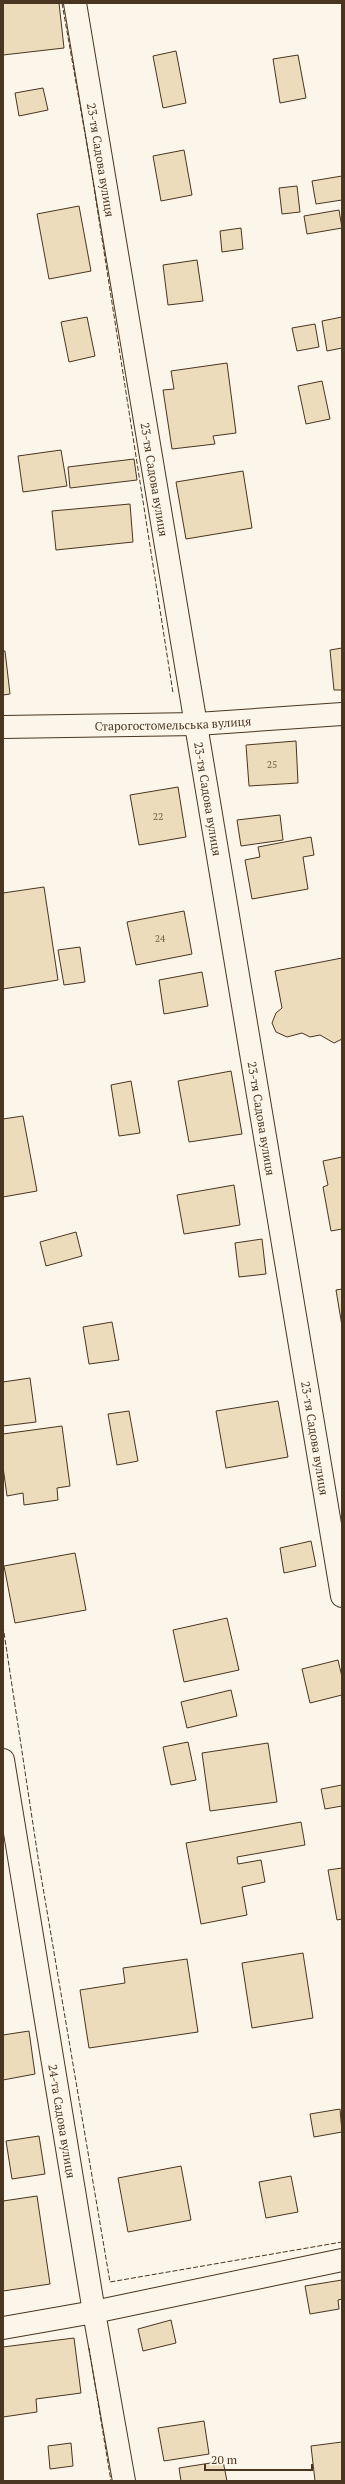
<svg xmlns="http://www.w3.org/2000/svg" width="345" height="2484" viewBox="0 0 345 2484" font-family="'PT Serif',serif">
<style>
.building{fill:#ecdcbc;stroke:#4a3520}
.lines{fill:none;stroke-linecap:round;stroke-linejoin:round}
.minor-casing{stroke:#4a3520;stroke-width:24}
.minor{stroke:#fbf6e9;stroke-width:22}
.fence{stroke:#4a3520;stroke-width:1;stroke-dasharray:5 2;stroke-linecap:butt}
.labels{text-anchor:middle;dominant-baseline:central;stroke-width:3;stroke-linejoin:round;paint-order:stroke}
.number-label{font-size:10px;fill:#725f47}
.street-label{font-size:12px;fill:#4a3520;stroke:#fbf6e9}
</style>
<rect width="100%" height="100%" fill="#fbf6e9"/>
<!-- building -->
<path class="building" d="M3,3H59L64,48L3,55Z
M176,51L186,103L163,108L153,56Z
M298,55L306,98L280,103L273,59Z
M43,88L48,110L19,116L15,93Z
M184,150L192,195L161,201L153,156Z
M342,176V200L316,204L312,181Z
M297,186L300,212L282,214L279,188Z
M79,206L91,271L49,279L37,214Z
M339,210L342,228L307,234L304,216Z
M241,228L243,249L222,252L220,231Z
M197,260L203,301L168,305L163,265Z
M87,317L95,356L69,362L61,322Z
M342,317V348L327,351L322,321Z
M315,324L319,347L297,351L292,328Z
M227,363L236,433L213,436L215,444L172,449L163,390L174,389L171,371Z
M322,381L330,419L306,424L298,386Z
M61,450L67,486L23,492L18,456Z
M134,459L137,480L70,488L68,467Z
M243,471L252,528L186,539L176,482Z
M130,504L133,542L56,550L52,511Z
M342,648V690H334L330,650Z
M3,651H5L10,694L3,695Z
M296,741L298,783L249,786L246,745Z
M178,787L186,837L139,845L130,795Z
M280,815L283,840L241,846L237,820Z
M311,837L314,855L303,857L308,889L252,899L245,860L260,857L258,847Z
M44,887L58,980L3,989V893Z
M184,911L192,954L136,965L127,922Z
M80,947L85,982L64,985L58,950Z
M342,958V1039L334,1043L320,1035L310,1037L302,1033L287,1037L276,1032L272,1023L276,1013L282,1008L275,971Z
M202,972L208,1006L164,1014L159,980Z
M231,1071L242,1134L189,1142L178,1081Z
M131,1081L140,1133L119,1136L111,1085Z
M23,1116L37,1191L3,1197V1119Z
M342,1157V1229L331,1231L323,1187L328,1185L323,1161Z
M234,1185L240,1225L184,1234L177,1195Z
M76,1232L82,1256L46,1266L40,1242Z
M262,1239L266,1274L239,1277L235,1243Z
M342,1289V1326L336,1290Z
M112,1322L119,1360L89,1364L83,1327Z
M30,1378L36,1422L3,1426V1382Z
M278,1401L288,1457L226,1468L216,1411Z
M129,1411L138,1461L117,1465L108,1414Z
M62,1426L70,1486L57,1488L58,1500L24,1505L23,1493L7,1496L3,1467V1434Z
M311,1541L316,1566L284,1573L280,1548Z
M75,1553L86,1610L15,1623L4,1566Z
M227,1618L239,1670L184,1682L173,1630Z
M338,1660L342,1677V1695L310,1703L302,1669Z
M231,1690L237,1716L187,1728L181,1702Z
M188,1742L196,1780L171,1785L163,1747Z
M268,1743L277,1802L210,1811L202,1753Z
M342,1785V1806L325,1809L321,1789Z
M301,1822L305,1845L237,1857L238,1864L261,1860L265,1882L242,1887L247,1915L201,1924L186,1843Z
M342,1868V1919L337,1920L328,1870Z
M303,1953L313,2018L252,2028L242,1963Z
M187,1959L198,2032L89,2048L80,1990L125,1983L123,1968Z
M29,2031L35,2074L3,2080V2035Z
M340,2109L342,2132L314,2137L310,2114Z
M39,2136L45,2174L12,2179L6,2141Z
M181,2166L191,2220L128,2232L118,2178Z
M291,2176L298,2212L266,2218L259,2182Z
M37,2196L50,2284L3,2291V2201Z
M342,2280V2299L338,2300L339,2309L310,2314L305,2286Z
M171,2320L176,2343L143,2351L138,2329Z
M74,2338L81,2393L36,2399L37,2412L3,2417V2347Z
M204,2421L209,2454L164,2461L158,2428Z
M342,2442V2481H315L311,2446Z
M71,2443L73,2466L50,2469L48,2446Z
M223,2461L227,2481H181L179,2468Z"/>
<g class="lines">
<!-- minor casing -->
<g class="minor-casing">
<g id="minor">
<path id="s1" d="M75,3L342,1596"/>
<path id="s2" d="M3,727L197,724L342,714"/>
<path id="s3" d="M3,1760L94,2312L124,2481"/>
<path d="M3,2328L94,2312L342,2260"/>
</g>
</g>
<!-- minor -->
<use href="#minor" class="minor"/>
<!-- fence -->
<path class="fence" d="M62,3L90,162L173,693
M3,1626L39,1864L110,2282L342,2242
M89,2348L111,2481"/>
</g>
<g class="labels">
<!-- number labels -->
<g class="number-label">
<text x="272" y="764">25</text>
<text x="158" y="816">22</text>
<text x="160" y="938">24</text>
</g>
<!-- street labels -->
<g class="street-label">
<text stroke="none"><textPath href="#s1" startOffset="159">23-тя Садова вулиця</textPath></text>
<text stroke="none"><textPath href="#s1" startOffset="483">23-тя Садова вулиця</textPath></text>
<text stroke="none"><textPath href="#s2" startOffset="170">Старогостомельська вулиця</textPath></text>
<text stroke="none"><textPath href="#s1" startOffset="807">23-тя Садова вулиця</textPath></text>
<text stroke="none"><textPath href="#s1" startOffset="1131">23-тя Садова вулиця</textPath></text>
<text stroke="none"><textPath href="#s1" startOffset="1455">23-тя Садова вулиця</textPath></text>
<text stroke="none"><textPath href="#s3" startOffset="366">24-та Садова вулиця</textPath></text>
</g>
</g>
<!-- border -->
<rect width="345" height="2484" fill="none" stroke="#4a3520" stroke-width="8"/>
<!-- scale -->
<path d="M205 2464v6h107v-6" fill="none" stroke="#4a3520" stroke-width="2"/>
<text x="211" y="2464" font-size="12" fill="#4a3520" stroke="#fbf6e9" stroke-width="3" paint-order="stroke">20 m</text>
</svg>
